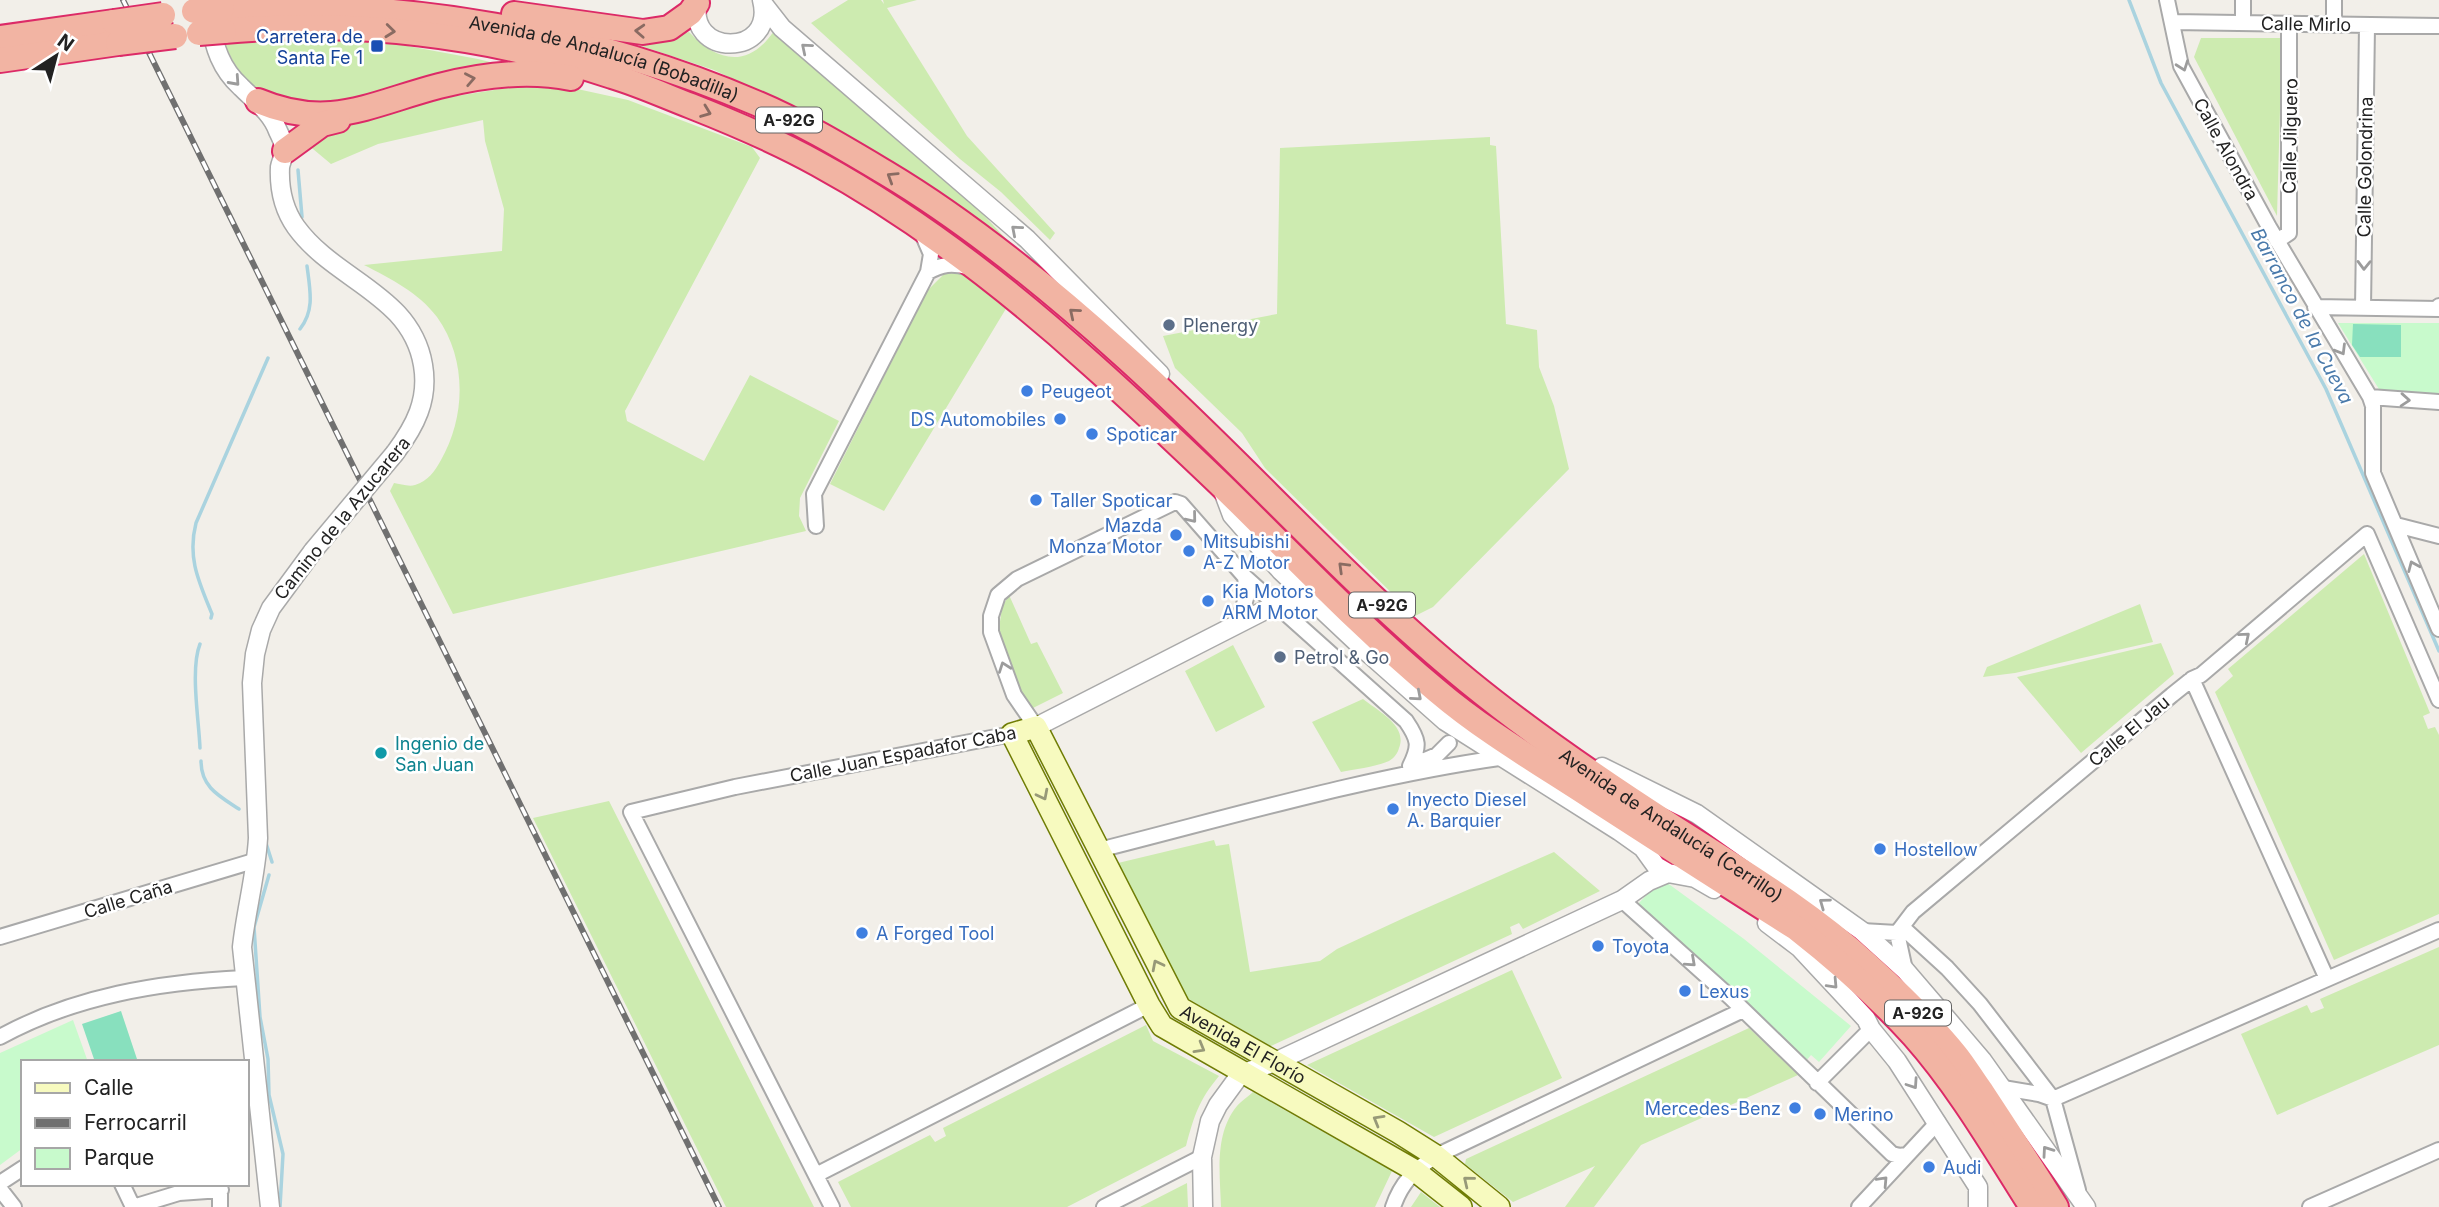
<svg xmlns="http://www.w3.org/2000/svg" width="2439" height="1207" viewBox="0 0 2439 1207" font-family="Inter,sans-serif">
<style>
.grass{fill:#cdebb0}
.park{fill:#c8facc}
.pitch{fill:#88e0be}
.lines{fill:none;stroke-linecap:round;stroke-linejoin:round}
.stream{stroke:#aad3df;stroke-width:3.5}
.minor-casing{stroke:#a9a9a9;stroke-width:18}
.tertiary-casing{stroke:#a9a9a9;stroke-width:21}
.secondary-casing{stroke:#707d05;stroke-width:24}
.trunk-casing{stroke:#dc2a67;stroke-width:28}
.minor{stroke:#fff;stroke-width:14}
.tertiary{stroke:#fff;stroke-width:18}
.secondary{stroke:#f7fabf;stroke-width:21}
.trunk{stroke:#f2b4a3;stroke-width:24}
.rail-casing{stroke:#707070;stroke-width:6}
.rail{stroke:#fff;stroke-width:3.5;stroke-dasharray:10;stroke-linecap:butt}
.tertiary-bridge-casing{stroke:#a9a9a9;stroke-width:21;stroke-linecap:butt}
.trunk-bridge-casing{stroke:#dc2a67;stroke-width:28;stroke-linecap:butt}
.tertiary-bridge{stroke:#fff;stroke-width:18}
.trunk-bridge{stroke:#f2b4a3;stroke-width:24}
.oneway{stroke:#8a6b62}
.oneway2{stroke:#9c9c9c}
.oneway3{stroke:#979978}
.transit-dot{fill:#1a4fb4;stroke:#fff;stroke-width:2.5}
.service-dot{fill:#5c6f8a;stroke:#fff;stroke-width:2.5}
.shop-dot{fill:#3f7fe0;stroke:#fff;stroke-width:2.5}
.culture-dot{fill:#0f9aa8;stroke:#fff;stroke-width:2.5}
.labels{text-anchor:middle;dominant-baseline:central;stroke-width:5;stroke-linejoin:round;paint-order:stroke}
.shield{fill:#fff;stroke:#646464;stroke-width:2}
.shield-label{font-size:16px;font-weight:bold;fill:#222}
.street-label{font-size:18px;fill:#222;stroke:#fff}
.transit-label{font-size:18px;fill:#164399;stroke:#fff;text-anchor:end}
.service-label{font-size:18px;fill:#4e5e75;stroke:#fff;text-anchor:start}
.shop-label{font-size:18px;fill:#366cbe;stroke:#fff;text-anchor:start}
.culture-label{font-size:18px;fill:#0d838f;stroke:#fff;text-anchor:start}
.water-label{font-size:19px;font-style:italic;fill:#4a7aab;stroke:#fff}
</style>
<rect width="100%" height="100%" fill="#f2efe9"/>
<!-- grass -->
<path class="grass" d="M848,0H881L884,4L883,0H917L887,8L967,136L1055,233L1050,240L1001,192L960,159L811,23Z
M774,31L975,206L1010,243L944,196L870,150L750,87L714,70L608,35L663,39L689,32C717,62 748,69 774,31Z
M289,38L375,40L478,59L502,65C467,73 432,81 396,89C328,104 257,126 225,44Z
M2201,38H2282L2277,216L2194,57Z
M525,85L568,87L628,100L752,147L760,158L625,411L627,421L704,461L750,375L839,421L800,498L799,516L806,531L453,614L390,491L394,483C400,484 409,487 415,485C428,481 435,471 441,460C466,416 467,359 437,317C418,292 391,279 364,265L502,251L504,209L485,141L483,120L378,144L331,164L307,144L342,126L450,97Z
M1490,137V145L1496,146L1506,324L1537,330L1539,367L1554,406L1569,469L1433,607L1415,616L1265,468L1242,433L1175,368L1163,336L1277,314L1280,148Z
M951,271L968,275L1007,307L884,511L830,484L927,291L945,273Z
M2364,554L2430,713L2423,716L2428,729L2435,727L2439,735V914L2334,960L2215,692L2233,676L2228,669Z
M1009,595L1031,644L1037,642L1063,693L1033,708L1020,691L999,629L1002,607Z
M2140,604L2153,642L2015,673L1983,677L1987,667Z
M2161,643L2174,674L2081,753L2017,677Z
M1233,645L1265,707L1216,732L1185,671Z
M1363,699C1378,711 1408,726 1399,748C1398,753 1394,758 1389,761C1376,767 1355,769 1341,772L1312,722Z
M609,801L814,1207H726L533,818Z
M1214,840L1216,846L1229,844L1250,972L1320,961L1337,949L1406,917L1554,852L1600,891L1523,929L1519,923L1510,927L1512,934L1271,1046L1187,998L1118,863Z
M2439,947V1045L2277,1115L2241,1034L2307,1005L2311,1013L2324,1008L2320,999Z
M1512,970L1562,1078L1434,1137L1307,1065Z
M1146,1025L1153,1041L1219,1076C1199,1100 1194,1116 1186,1146L1067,1207H851L838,1182L930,1135L935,1142L946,1136L943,1128Z
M1749,1028L1798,1075L1641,1145L1594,1207H1565L1595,1166L1513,1202L1465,1164L1466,1159Z
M1253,1092L1392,1171L1375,1207H1221C1220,1174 1214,1134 1237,1106C1241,1101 1248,1097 1253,1092Z
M1187,1183L1188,1207H1140Z
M1421,1192L1440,1207H1411Z"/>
<!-- park -->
<path class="park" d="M2338,323H2439V397L2382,394Z
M1666,882L1744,939L1851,1026L1819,1062L1811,1055L1806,1061L1638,904L1655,886Z
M73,1020L88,1062H23V1148L0,1165V1053Z"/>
<!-- pitch -->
<path class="pitch" d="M2353,324L2401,325V357H2360L2352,345Z
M121,1011L138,1062H95L82,1024Z"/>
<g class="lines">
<!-- stream -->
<path class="stream" d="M2129,0L2161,83L2326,389L2439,651
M298,170L302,217
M300,329C315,310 310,290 307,266
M211,618L212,614C199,582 187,558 196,523L268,358
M200,644C190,669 199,721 200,748
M201,761C201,787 219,796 239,809
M265,840L272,862
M269,875L254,927L260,1017L268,1059L269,1095L283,1154L280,1207"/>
<!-- minor casing -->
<g class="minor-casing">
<path id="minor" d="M2167,0L2181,66L2269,227L2370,397L2373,406V473L2439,629
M2173,22L2439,26
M2243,22V0
M2334,25V0
M2277,241L2289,233V25
M928,272C942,264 952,263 967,267
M2315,307L2439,309V306
M2363,308L2367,26
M2370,397L2439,402
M2396,525L2439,536
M816,526L814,494L928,272L931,254L921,231
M1238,623L1247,595L1245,577
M2192,679L2327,979
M1036,727L1014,695L991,632V616L998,595L1017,579L1175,502L1181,504L1245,577L1406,721C1419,740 1420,746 1410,766
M1411,766L1437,755L1449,743
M1099,850C1234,816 1368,776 1506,757
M1622,900L1730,997L1892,1154L1899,1156L1907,1155
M1902,927L1947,968L1980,1004L2053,1099L2078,1190
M1862,931L1897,933
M0,937L257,860
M1905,970L1897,933L1913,912L2172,695L2192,679L2201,675L2367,534L2439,700
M0,1037C74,996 160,982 244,978
M1817,1083L1871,1029
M2003,1088L2039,1094L2053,1099
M2053,1099L2439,930
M816,1175L1149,1005
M0,1183L23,1168
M122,1184L133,1207
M0,1189L14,1207
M133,1207L179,1193L221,1190
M220,1207V1184
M832,1207L631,812L735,787L1012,734
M1104,1207L1202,1157
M1393,1207C1401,1183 1415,1169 1436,1156L1743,1010
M1859,1207L1938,1122
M2310,1207L2439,1150"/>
</g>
<!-- tertiary casing -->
<g class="tertiary-casing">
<path id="tertiary" d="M698,0C684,58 777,58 762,0
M764,5L782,28L1027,239L1160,374
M210,21C214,47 221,69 241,87C255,101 271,112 278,131C281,137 285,146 284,151C284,157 281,161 280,167C279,188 284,210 296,227C335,281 411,294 423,365C429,400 415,426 395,453
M1223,491L1232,515L1281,571L1366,651L1445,721L1619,831L1643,848L1656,866L1668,873L1695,878L1714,889
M1036,727L1275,605C1290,600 1300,598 1316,604
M1602,767L1697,814L1862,931L1905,970L1982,1060L2086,1207
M1767,923L1800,948L1866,1019L1871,1029L1897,1061L1978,1187V1207
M270,1207L242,947C246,910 256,875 258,838L252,683L255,654L261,630L271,608L313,551
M1203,1207L1202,1157L1210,1121L1218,1105L1237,1079L1244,1073L1275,1062L1622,900L1649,881L1668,873"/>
</g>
<!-- secondary casing -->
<g class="secondary-casing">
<g id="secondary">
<path id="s1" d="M1461,1207L1414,1170L1162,1026L1149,1005L1012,734L1036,727L1180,1008L1398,1132L1436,1156L1499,1207"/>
</g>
</g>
<!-- trunk casing -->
<g class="trunk-casing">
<g id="trunk">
<path id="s2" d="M222,8C404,0 588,31 756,103C801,122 844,148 886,173C968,222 1050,289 1121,353C1240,459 1345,581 1469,682C1534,735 1603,782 1673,827C1740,870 1809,911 1868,965C1899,993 1930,1023 1956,1055C1965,1066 1973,1080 1982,1092C2007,1130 2032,1168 2056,1207"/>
<path d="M514,14L643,32L669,28L690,13L697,3"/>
<path d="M224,31C354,19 488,35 612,76C639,84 665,96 691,106C734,123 777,141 818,164C917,218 1007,288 1090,363C1134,402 1177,443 1220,484C1292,554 1360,627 1437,691C1484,731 1539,763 1591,797C1659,841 1727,885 1796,928C1838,961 1878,996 1914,1036C1960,1088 1995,1149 2032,1207"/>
<path d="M0,38L114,22"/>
<path d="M0,60L118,43"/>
<path d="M258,101C329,131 370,104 439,86C482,75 527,69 571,78"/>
<path d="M285,151L322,124L338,120"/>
</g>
</g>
<!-- minor -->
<use href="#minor" class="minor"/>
<!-- tertiary -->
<use href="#tertiary" class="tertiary"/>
<!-- secondary -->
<use href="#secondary" class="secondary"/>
<!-- trunk -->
<use href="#trunk" class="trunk"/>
<!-- rail casing -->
<g class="rail-casing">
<path id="rail" d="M123,0L719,1207"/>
</g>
<!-- rail -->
<use href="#rail" class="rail"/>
<!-- tertiary-bridge casing -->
<g class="tertiary-bridge-casing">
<path id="tertiary-bridge" d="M313,551L395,453"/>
</g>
<!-- trunk-bridge casing -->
<g class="trunk-bridge-casing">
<path id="trunk-bridge" d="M194,11L222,8
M114,22L163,15
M199,33L224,31
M118,43L175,36"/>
</g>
<!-- tertiary-bridge -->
<use href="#tertiary-bridge" class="tertiary-bridge"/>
<!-- trunk-bridge -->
<use href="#trunk-bridge" class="trunk-bridge"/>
</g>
<!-- one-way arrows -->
<defs><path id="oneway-chevron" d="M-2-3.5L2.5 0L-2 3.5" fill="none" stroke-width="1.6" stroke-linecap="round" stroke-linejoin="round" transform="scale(1.75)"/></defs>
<g class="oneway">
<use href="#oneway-chevron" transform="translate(390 31) rotate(6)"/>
<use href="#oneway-chevron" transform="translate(640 31) rotate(-177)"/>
<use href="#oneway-chevron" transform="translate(470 79) rotate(-11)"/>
<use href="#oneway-chevron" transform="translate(706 112) rotate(21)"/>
<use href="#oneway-chevron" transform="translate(892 177) rotate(-148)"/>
<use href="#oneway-chevron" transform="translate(1074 313) rotate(-140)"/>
<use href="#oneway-chevron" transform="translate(1343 567) rotate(-136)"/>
</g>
<g class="oneway2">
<use href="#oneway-chevron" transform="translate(806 48) rotate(-140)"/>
<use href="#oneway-chevron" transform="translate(2183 66) rotate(70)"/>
<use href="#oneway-chevron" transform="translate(235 81) rotate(48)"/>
<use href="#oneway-chevron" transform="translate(1016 230) rotate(-139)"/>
<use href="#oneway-chevron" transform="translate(2364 265) rotate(91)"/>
<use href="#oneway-chevron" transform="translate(2341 350) rotate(59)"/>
<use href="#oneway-chevron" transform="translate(2405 400) rotate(4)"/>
<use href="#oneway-chevron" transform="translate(1192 518) rotate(51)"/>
<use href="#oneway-chevron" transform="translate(2413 566) rotate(-113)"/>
<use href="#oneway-chevron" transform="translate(2245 637) rotate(-40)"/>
<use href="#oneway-chevron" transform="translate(1004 667) rotate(-110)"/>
<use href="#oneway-chevron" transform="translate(1417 696) rotate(41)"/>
<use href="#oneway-chevron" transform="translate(1824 903) rotate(-144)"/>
<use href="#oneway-chevron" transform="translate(1691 962) rotate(42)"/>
<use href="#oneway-chevron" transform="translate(1833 984) rotate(47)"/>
<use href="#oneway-chevron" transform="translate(1913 1084) rotate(56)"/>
<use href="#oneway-chevron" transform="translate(2047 1151) rotate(-125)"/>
<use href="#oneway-chevron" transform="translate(1883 1181) rotate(-47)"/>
</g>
<g class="oneway3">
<use href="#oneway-chevron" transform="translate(1043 795) rotate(63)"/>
<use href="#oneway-chevron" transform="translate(1157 965) rotate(-117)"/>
<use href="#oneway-chevron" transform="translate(1200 1048) rotate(30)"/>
<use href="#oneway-chevron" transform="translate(1378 1120) rotate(-150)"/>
<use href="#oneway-chevron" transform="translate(1468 1181) rotate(-141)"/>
</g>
<!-- markers -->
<rect class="transit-dot" x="370" y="39" width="14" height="14" rx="3.5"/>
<g class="service-dot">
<circle cx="1169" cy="325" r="7"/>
<circle cx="1280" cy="657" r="7"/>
</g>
<g class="shop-dot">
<circle cx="1027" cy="391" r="7"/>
<circle cx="1060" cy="419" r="7"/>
<circle cx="1092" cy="434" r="7"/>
<circle cx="1036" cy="500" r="7"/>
<circle cx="1176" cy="535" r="7"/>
<circle cx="1189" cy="551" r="7"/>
<circle cx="1208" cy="601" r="7"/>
<circle cx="1393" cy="809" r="7"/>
<circle cx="1880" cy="849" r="7"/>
<circle cx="862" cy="933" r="7"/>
<circle cx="1598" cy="946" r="7"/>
<circle cx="1685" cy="991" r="7"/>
<circle cx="1795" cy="1108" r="7"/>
<circle cx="1820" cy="1114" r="7"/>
<circle cx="1929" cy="1167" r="7"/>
</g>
<circle class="culture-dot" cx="381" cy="753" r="7"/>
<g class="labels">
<!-- shield labels -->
<g class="shield">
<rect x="756" y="107.5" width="66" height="25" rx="5"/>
<rect x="1349" y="592.5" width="66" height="25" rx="5"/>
<rect x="1885" y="1000.5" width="66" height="25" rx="5"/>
</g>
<g class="shield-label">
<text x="789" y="120">A-92G</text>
<text x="1382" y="605">A-92G</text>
<text x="1918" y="1013">A-92G</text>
</g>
<!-- street labels -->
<g class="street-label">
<text transform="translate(2306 24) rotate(1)">Calle Mirlo</text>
<text stroke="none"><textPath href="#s2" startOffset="388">Avenida de Andalucía (Bobadilla)</textPath></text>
<text transform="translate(2290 136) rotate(-89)">Calle Jilguero</text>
<text transform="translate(2226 149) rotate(61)">Calle Alondra</text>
<text transform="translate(2365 167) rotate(-89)">Calle Golondrina</text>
<text transform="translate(342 518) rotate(-51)">Camino de la Azucarera</text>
<text transform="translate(2129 731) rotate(-40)">Calle El Jau</text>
<text transform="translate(903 754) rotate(-11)">Calle Juan Espadafor Caba</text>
<text stroke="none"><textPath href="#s2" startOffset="1718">Avenida de Andalucía (Cerrillo)</textPath></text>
<text transform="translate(128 899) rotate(-17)">Calle Caña</text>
<text stroke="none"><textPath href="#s1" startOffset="1092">Avenida El Florío</textPath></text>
</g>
<!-- transit labels -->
<g class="transit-label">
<text x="363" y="36">Carretera de<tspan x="363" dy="21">Santa Fe 1</tspan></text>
</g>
<!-- service labels -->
<g class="service-label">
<text x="1183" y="325">Plenergy</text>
<text x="1294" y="657">Petrol &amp; Go</text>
</g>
<!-- shop labels -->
<g class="shop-label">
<text x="1041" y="391">Peugeot</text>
<text x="1046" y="419" text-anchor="end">DS Automobiles</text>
<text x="1106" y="434">Spoticar</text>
<text x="1050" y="500">Taller Spoticar</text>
<text x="1162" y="525" text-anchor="end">Mazda<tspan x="1162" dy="21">Monza Motor</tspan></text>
<text x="1203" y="541">Mitsubishi<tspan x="1203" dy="21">A-Z Motor</tspan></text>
<text x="1222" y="591">Kia Motors<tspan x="1222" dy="21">ARM Motor</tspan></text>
<text x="1407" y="799">Inyecto Diesel<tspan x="1407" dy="21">A. Barquier</tspan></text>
<text x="1894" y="849">Hostellow</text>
<text x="876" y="933">A Forged Tool</text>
<text x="1612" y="946">Toyota</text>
<text x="1699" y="991">Lexus</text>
<text x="1781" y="1108" text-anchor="end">Mercedes-Benz</text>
<text x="1834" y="1114">Merino</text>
<text x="1943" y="1167">Audi</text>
</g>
<!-- culture labels -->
<g class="culture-label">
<text x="395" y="743">Ingenio de<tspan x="395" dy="21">San Juan</tspan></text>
</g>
<!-- water labels -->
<g class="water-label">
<text transform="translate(2302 316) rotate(62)">Barranco de la Cueva</text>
</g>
</g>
<!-- legend -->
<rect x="21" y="1060" width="228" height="126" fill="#ffffff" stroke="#a7a7a7" stroke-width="2"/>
<rect x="35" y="1083" width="35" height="10" fill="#f7fabf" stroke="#a7a7a7" stroke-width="2"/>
<text x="84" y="1095" font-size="21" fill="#222222">Calle</text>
<rect x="35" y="1118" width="35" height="10" fill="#707070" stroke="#a7a7a7" stroke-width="2"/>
<text x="84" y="1130" font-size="21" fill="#222222">Ferrocarril</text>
<rect x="35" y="1148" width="35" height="21" fill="#c8facc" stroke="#a7a7a7" stroke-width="2"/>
<text x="84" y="1165" font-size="21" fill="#222222">Parque</text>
<!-- north arrow -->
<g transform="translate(56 56) rotate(36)" stroke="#ffffff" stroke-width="5" paint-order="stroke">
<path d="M0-5L12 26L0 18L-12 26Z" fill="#222222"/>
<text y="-10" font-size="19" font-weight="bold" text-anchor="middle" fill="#222222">N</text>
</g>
</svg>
